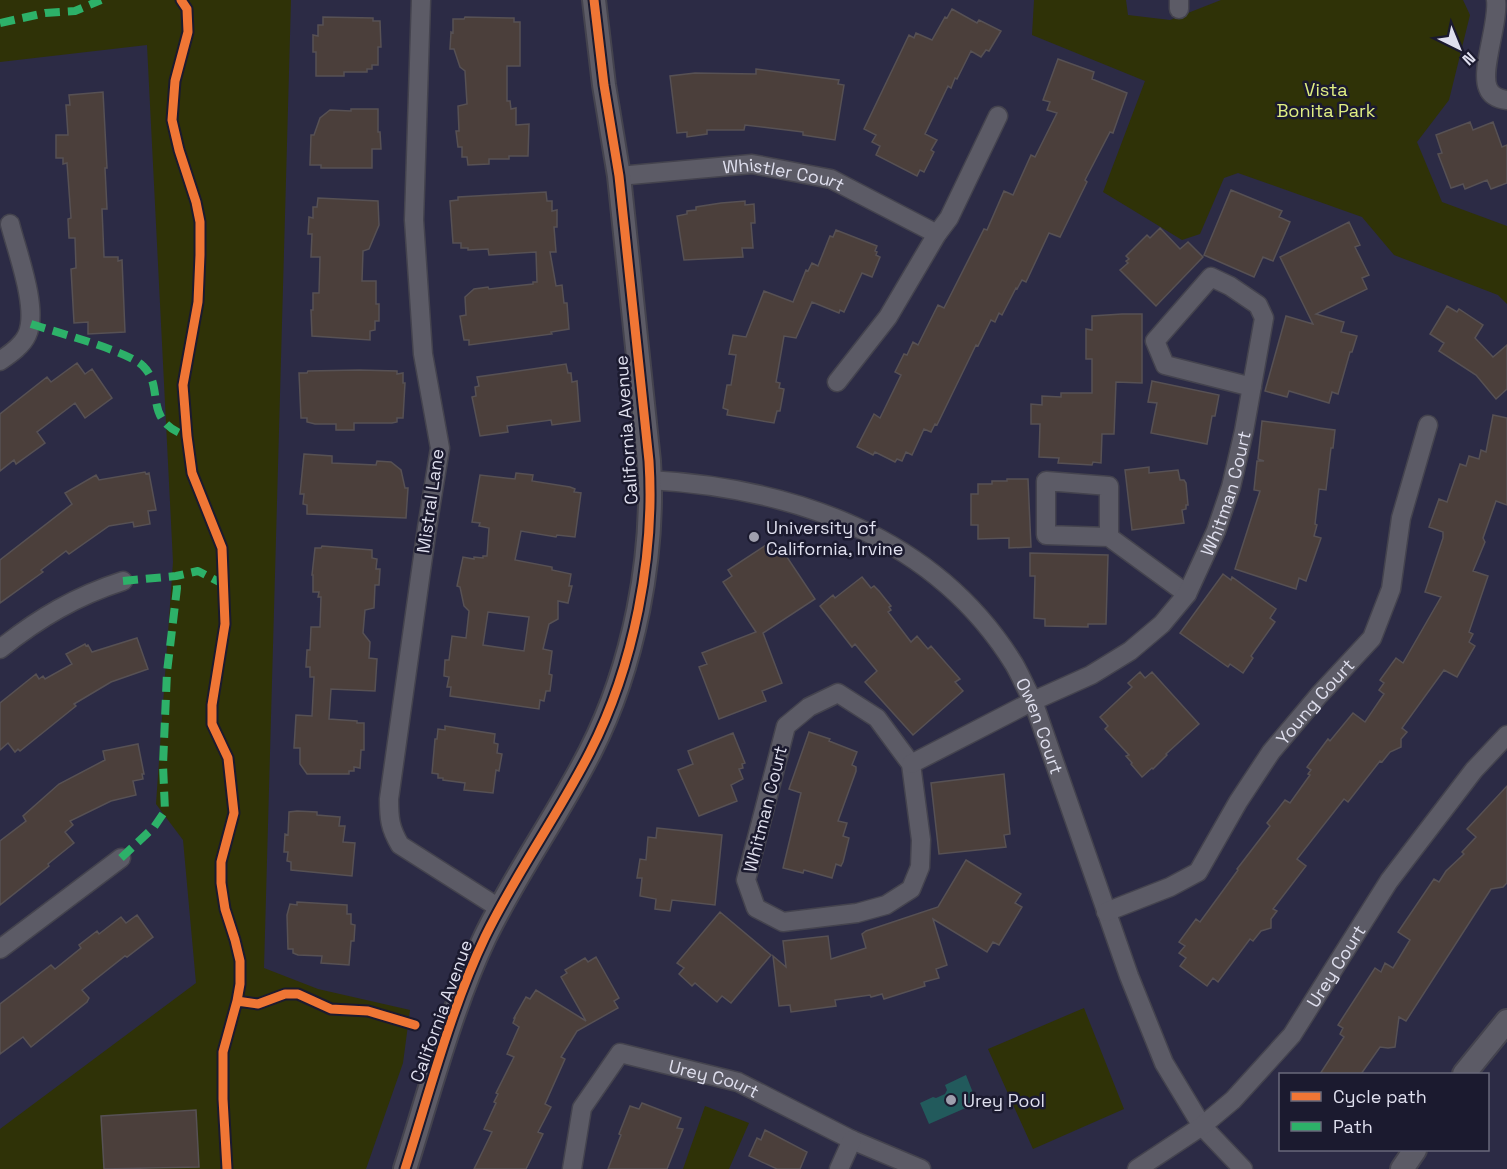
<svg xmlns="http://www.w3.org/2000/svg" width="1507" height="1169" viewBox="0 0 1507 1169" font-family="'Space Grotesk',sans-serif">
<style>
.built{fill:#2c2b45;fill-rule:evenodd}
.green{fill:#2f3207}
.water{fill:#225a5c}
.building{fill:#4b3f3b;stroke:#575154;stroke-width:1.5;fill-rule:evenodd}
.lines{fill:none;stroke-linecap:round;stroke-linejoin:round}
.minor-casing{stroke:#44434e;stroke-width:21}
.tertiary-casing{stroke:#44434e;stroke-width:26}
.minor{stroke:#5c5b66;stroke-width:18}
.tertiary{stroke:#5c5b66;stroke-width:22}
.quiet{stroke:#2db169;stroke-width:8;stroke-dasharray:15 8;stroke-linecap:butt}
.cycleway-casing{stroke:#1b1a2f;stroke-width:13}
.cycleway{stroke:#f07635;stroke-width:9}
.poi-dot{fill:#9f9fad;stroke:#1b1a2f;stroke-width:2}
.labels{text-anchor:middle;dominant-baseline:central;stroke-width:5;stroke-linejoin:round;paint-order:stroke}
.park-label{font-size:18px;fill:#e1ef83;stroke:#1b1a2f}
.street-label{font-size:18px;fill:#dfdfee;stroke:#1b1a2f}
.poi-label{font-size:18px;fill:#dfdfee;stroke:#1b1a2f;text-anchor:start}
</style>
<rect width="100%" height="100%" fill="#292835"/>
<!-- built -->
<path class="built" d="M0,0H1507V1169H0ZM1280,1074H1488V1150H1280Z"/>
<!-- green -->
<path class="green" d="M0,0H291L264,968L318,989L410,1010L403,1063L366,1169H0V1129L196,983L183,840L156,804L173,562L147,45L0,62Z
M1034,0H1126L1128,15L1170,20L1221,0H1463L1470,15L1449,100L1417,142L1442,202L1507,226V304L1498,295L1394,255L1362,217L1238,173L1224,178L1200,234L1182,240L1103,192L1145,81L1032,35Z
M1084,1008L1124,1109L1033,1149L988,1049Z
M705,1106L749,1123L729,1169H683Z"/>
<!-- water -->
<path class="water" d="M966,1075L977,1103L929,1124L920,1103L933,1097L936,1098L945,1094L947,1090L945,1085Z"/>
<!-- building -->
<path class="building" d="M952,9L977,23L979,20L1001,31L989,51L986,50L981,57L971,51L957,79L955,78L951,88L948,86L925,134L937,140L931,150L934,152L924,172L920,170L917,176L876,155L880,146L872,142L876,135L864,129L909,35L914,38L916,33L932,40L945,17L947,18Z
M323,17L373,18V21H380L381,47H378V65H372V69H367V72H344V76H316V52H313V35L318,36V25H323Z
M465,17L514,18V22H520V66H507V101H510L511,109L516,108V125L529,124L528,156H509V159H489V164L468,165L467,157H462V147H458L456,131H459L458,106L467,104L465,71L460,67L454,49H450L451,32L453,33V19H464Z
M1058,59L1094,72L1092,79L1127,93L1113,133L1110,132L1085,180L1087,182L1060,237L1049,233L1026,282L1022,280L1017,289L1016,288L1002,315L999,313L995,322L991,320L978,346L976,345L937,425L935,424L931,432L924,429L912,455L906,452L902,461L897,459L895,462L875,452L873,455L857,447L874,414L880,418L901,375L895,372L904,354L907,355L913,342L918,345L938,305L944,308L984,229L987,230L1004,191L1013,195L1031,155L1035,157L1057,113L1047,110L1050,102L1043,100Z
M756,69L839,80L838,84L844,85L835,140L803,135V132L745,125L744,130H707V134L687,137V132L677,133L670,76L695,73L756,74Z
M103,92L107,168H105L107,209H102L104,257H118V261L122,260L125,332L88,334V322L74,323L71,269L76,268L75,238H69L68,219L71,218L67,163L63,164V158H56V135H68L66,105H70L69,95Z
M351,109H378V132H380L381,149H372V168H321V165H310L311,135H314L320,118L330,110L351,111Z
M1470,122L1473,130L1493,122L1502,147L1507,145V183L1491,189L1487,180L1465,189L1463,184L1451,188L1438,154L1442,153L1436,135Z
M1231,190L1282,211L1279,217L1290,222L1273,261L1263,257L1254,277L1204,255Z
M546,192L547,201H552V211L557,210V227H554L556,252H550L556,286L562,285L564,303H567L569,329L551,332L552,334L469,345V340H464L460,316L466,315L465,297L474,289L488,287L489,289L533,284V282H537L536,252L489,255L488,249L468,250V248H461V243H453L450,201L458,200V197Z
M318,198L378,201L379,225L369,249L363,251L362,281H376V304H379V321H375V330L370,331V340L312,336L311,310H313V293H319L320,257H311L312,234H308L309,217L313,218V207H317Z
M745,201V205L754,204L755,223H751L753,248H742L743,257L684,260L677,216L687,214V211L696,210V207L721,203Z
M1349,222L1360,245L1355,247L1369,275L1362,278L1367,289L1316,314L1344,322L1341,332L1357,336L1352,352H1350L1338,394L1332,392L1329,403L1289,391L1287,397L1265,391L1286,316L1313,324L1280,257Z
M1160,228L1180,249L1188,242L1203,257L1156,306L1120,270L1128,263L1126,261L1129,259L1126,256L1147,235L1150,238Z
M836,230L877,246L875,251L877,252L876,255L880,257L872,277L862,273L844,312L840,310L839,313L812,302L796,338L784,336L776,382L780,383L779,388L784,389L780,411H777L774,423L727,415L728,410L723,408L727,385H731L736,355L729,354L733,335L746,337L764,291L793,302L806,270L808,271L812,263L818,266L830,236L833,237Z
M1447,306L1457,312L1459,309L1483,325L1475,338L1493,357L1507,345V389L1496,399L1476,375L1439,351L1444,343L1430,334Z
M1122,314H1142V383L1116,382L1114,434H1102L1101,463L1093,462L1092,465L1058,463L1059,458L1039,457L1040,424H1031V404L1042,405V396L1061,397V393H1092V359H1086V329L1092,330V316Z
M77,363L85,374L92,369L112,398L85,418L75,403L37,432L45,443L16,464L14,460L0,471V414L47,377L51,382Z
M566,364L568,373H571L572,382L577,381L580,421L552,425L551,420L507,426L508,432L480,436L472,397L476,396L475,387L479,386L477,377Z
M359,370L397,371V374L403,373V383H405L403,418H397V422L392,423H354V430H336V424H315L307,422V418H301L299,373H307L308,371Z
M1152,381L1219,395L1215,416H1212L1207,444L1151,433L1157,403L1148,402Z
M1493,415L1507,418V505L1496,501L1483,538L1485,542L1473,571L1488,576L1469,632L1473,634L1469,642L1475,646L1457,677L1444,670L1402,728L1407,732L1401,739V747L1390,752L1382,762L1380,761L1348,802L1344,799L1297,859L1306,866L1273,909L1277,911L1271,919V928L1261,931L1253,941L1250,939L1218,982L1213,978L1207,986L1180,966L1186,958L1179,953L1185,946L1179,942L1196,919L1200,922L1238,870L1237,869L1270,826L1267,823L1285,800L1290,803L1310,775L1308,774L1311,770L1307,767L1328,739L1330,741L1353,713L1365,722L1384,694L1379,690L1384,683L1380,680L1396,658L1403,663L1441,597L1425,592L1443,538V532L1429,527L1439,499L1447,502L1460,464L1466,466L1469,456L1479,459L1481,450L1486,452Z
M1262,421L1335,430L1333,448H1331L1326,490L1319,489L1315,524L1317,525L1314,536L1321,538L1306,581L1299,578L1296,589L1235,569L1260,491L1254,490L1257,461H1264L1258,459Z
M304,454L332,456V463L376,465L377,461L391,462L401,470L405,488H408L406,518L307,514V505L303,504L304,494H300Z
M1149,467V473L1178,470L1180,480H1184L1186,483L1188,505H1186V509L1182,510L1184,523L1132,530L1125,470Z
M145,472L146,474L149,473L156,510L148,511L150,524L134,527L133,522L109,526L69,554L66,551L41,570L43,572L0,603V560L72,504L65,493L96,475L99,480Z
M516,473L533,475L532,481L570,487L575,489L574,492L581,493L575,537L557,535L556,537L521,531L515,560L552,567V570L571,574L569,586H572L568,603L558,601V619L549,624L543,649L552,651L549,674L552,675L550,691H546L544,701L540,700L539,709L450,696L451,687H447L449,677L444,676L445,660H449L452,636L466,638L469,611L464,606L460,587L457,586L463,557L474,559V557L483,558V556H487L489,528L479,526L480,523L472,522L480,475L515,479ZM488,612L529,617L524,651L483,645Z
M1007,479H1028L1031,547L1009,548V538L978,539V525H971V494H978V484H992V481H1007Z
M766,545L770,551L779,545L815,599L763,633L782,683L762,691L766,701L719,719L699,667L707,664L702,653L756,632L723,582L732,576L728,570Z
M322,546L372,550V558L377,559L376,569H380L379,585H375L374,608L365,610L363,633L370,642L369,658L377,659L375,691L331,689L329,719L357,721V723H364V750H361L360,768L354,767V771H349V774H307L300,764V748H294L296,715L312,716L314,677H310V667H306L307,650H310L311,627H320L321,597H318L319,592H313V575H312L315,548H321Z
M1030,553L1108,555L1106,624H1088V627L1045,626V619L1034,618L1035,576H1030Z
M1223,574L1231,580L1232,577L1276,609L1270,618L1275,622L1251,656L1253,658L1243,673L1230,664L1228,667L1180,633Z
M862,577L871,588L874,586L879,591L891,606L889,607L891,610L888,612L911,642L917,636L928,649L931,646L960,679L955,682L963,691L913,735L865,682L877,671L855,644L852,647L820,606L833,595L835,598Z
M137,638L148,669L111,682L74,704L76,706L20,751L18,749L15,752L8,743L0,750V703L36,674L39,679L43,676L45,679L72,664L66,654L85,644L86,646L88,645L92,652Z
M1140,672L1145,678L1152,672L1199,724L1166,754L1167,755L1153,769L1152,768L1142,777L1131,764L1132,763L1126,756L1129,755L1105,729L1108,726L1100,717L1132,687L1128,683Z
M445,726L495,734L494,743L498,744L497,753L502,754L499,771L496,770L493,793L464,790L465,783L443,780V778H438V774L432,773L435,739H437L438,729L445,730Z
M809,732L830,739L829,741L857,752L852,765L856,767V771L838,821L847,823L843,836L849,838L843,862L841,866L836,864L832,878L804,870L803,873L783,868L801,793L789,789Z
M733,733L745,763L742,764L743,768L739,769L743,779L731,785L737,801L699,816L678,770L693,764L688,751Z
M138,744L144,774H142L143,779L133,781L136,795L111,801L70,821L73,825L65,832L74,843L48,864L49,866L0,905V841L26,821L23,816L59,784L105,760L103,751Z
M1004,774L1010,834L1004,835L1006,847L939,854L931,783Z
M1507,786V883L1503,887L1491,889L1406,1021L1399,1017L1395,1047L1388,1048L1380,1047L1361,1074H1320L1344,1037L1340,1034L1343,1028L1338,1025L1375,968L1381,972L1385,963L1393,968L1410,940L1398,932L1434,879L1439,882L1446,871L1464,854L1462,852L1476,837L1467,829Z
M297,811L317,812V815L340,817L339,826H345L343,842L355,843L352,876L291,870V862L287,861L288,852H284L285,834L288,835L289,812Z
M657,828L722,835L715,905L672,900L670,911L655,909L656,899L640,896L642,878H637L640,859L646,860L648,837L656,838Z
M966,860L1021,894L1015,903L1022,907L999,945L993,942L987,952L933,919L947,965L936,969L939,978L924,982L925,986L884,999L882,994L871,997L870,995L835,1000L836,1006L791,1012L790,1005L779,1006L773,956L786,967L783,941L828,936L831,959L866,948L862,934L866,931L938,907Z
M297,902L347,905V914H351V924L355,925L354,941H351L349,965L321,963L322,956L298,955L293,953V949H288L287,915L290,904L297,905Z
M720,912L771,955L731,1003L722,996L717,1002L695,983L692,986L679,974L684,968L677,963Z
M137,915L153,937L127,957L125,956L82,990L89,998L87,1002L31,1047L23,1037L0,1054V1004L51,965L55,969L81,948L79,945L97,931L99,934L121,917L126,923Z
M596,957L619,998L614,1001L618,1008L577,1031L561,1057L565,1059L545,1104L551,1107L538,1132L543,1134L526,1169H474L492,1132L484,1129L496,1103L494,1102L498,1094L496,1093L514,1057L507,1054L519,1027L513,1023L515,1018H514L526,997L530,999L536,990L586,1021L561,977L567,973L565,970L585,958L588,962Z
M642,1103L681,1118L677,1128L683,1129L667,1169H608L621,1135L619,1134L630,1106L639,1109Z
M196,1110L199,1167L104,1169L101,1116Z
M765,1130L807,1152L800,1169H777L749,1156L757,1138L761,1140Z"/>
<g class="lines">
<!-- minor casing -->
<g class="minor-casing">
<g id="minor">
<path d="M421,0L414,220L423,354L440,448L427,528L389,799C389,819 390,828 400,845L499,908"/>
<path d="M1179,0V9"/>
<path d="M1496,0C1499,23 1480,70 1488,88C1491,96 1499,99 1507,100"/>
<path id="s1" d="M619,176L752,164L831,179L937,234"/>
<path d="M0,361C10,354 22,346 27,335C39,309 17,252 10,224"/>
<path d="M837,382L888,317L937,234L949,218L998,116"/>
<path id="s2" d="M650,480C793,488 935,536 1014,664C1021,676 1026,689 1033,701L1129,976L1164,1063L1202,1126L1243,1169"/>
<path d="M1109,537L1046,535V481L1109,486V537L1187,594"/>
<path d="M0,649C39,618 76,596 123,581"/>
<path d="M838,693L877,718L911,764L921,840L920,867L911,889L886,905L857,913L783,922L756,908L746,880L786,726L809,707Z"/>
<path id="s3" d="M911,764L1033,701L1091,675L1130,651L1162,624L1187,594L1216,531L1231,487L1244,431L1264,318L1258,305L1230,286L1211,277L1155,341L1165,365L1252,387"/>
<path id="s4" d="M1106,912L1170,887L1198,872L1238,802L1271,752L1319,695L1372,638L1391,589L1401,518L1428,425"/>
<path d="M0,949L121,858"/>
<path id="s5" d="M572,1169L582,1108L620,1053L738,1082L852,1140L921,1169"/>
<path d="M839,1169L852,1140"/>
<path id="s6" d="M1137,1169L1202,1126L1233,1100L1292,1035L1389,881L1474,770L1507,735"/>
</g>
</g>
<!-- tertiary casing -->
<g class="tertiary-casing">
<path id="tertiary" d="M1464,1074L1507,1021
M405,1169C429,1094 451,1008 485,937C516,873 558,815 590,752C634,666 655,556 649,461L619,176L604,85L594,0
M1402,1169L1415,1150"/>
</g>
<!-- minor -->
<use href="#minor" class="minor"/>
<!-- tertiary -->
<use href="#tertiary" class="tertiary"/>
<!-- quiet -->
<path class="quiet" d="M0,23L45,13L75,11L101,0
M31,324C55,332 128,351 143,366C166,388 141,420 187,436
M123,581L176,576L198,571L225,585
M121,858L154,827L165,811L163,765L167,672L177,588L176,576"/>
<!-- cycleway casing -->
<g class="cycleway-casing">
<path id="cycleway" d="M181,0L187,9L188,32L175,81L172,120L179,150L196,202L200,222V255L198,302L183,385L187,436L192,473L222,548L225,624L212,705V724L228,758L234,813L221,862V883L225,909L235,940L240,961V984L237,1001L223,1052V1099L227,1169
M237,1001L258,1004L285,994H298L331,1009L368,1011L415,1025
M405,1169C429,1094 451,1008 485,937C516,873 558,815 590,752C634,666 655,556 649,461L619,176L604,85L594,0"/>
</g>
<!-- cycleway -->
<use href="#cycleway" class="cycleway"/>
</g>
<!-- markers -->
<g class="poi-dot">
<circle cx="754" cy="537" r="6"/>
<circle cx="951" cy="1100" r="6"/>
</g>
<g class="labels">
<!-- park labels -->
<g class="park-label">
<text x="1326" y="89">Vista<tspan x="1326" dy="21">Bonita Park</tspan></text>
</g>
<!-- street labels -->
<g class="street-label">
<text stroke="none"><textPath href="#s1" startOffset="166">Whistler Court</textPath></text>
<text transform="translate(626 430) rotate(-94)">California Avenue</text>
<text stroke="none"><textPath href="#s3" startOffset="436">Whitman Court</textPath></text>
<text transform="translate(430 501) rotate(-82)">Mistral Lane</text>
<text stroke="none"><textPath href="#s4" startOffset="308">Young Court</textPath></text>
<text stroke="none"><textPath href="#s2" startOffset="492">Owen Court</textPath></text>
<text transform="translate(765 809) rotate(-76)">Whitman Court</text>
<text stroke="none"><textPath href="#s6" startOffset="288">Urey Court</textPath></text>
<text transform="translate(441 1011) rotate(-70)">California Avenue</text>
<text stroke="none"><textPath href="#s5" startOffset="226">Urey Court</textPath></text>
</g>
<!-- poi labels -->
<g class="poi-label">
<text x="766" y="527">University of<tspan x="766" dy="21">California, Irvine</tspan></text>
<text x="963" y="1100">Urey Pool</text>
</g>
</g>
<!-- legend -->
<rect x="1279" y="1073" width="210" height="78" fill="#1b1a2f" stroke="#69697b" stroke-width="1.5"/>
<rect x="1291" y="1092" width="30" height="9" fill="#f07635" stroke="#69697b" stroke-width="1.5"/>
<text x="1333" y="1103" font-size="18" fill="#dfdfee">Cycle path</text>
<rect x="1291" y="1122" width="30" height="9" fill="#2db169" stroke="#69697b" stroke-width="1.5"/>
<text x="1333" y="1133" font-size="18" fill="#dfdfee">Path</text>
<!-- north arrow -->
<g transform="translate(1459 48) rotate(137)" stroke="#1b1a2f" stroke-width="4.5" paint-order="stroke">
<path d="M0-4.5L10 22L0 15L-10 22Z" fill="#dfdfee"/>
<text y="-9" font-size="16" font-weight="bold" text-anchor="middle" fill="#dfdfee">N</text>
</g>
</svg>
